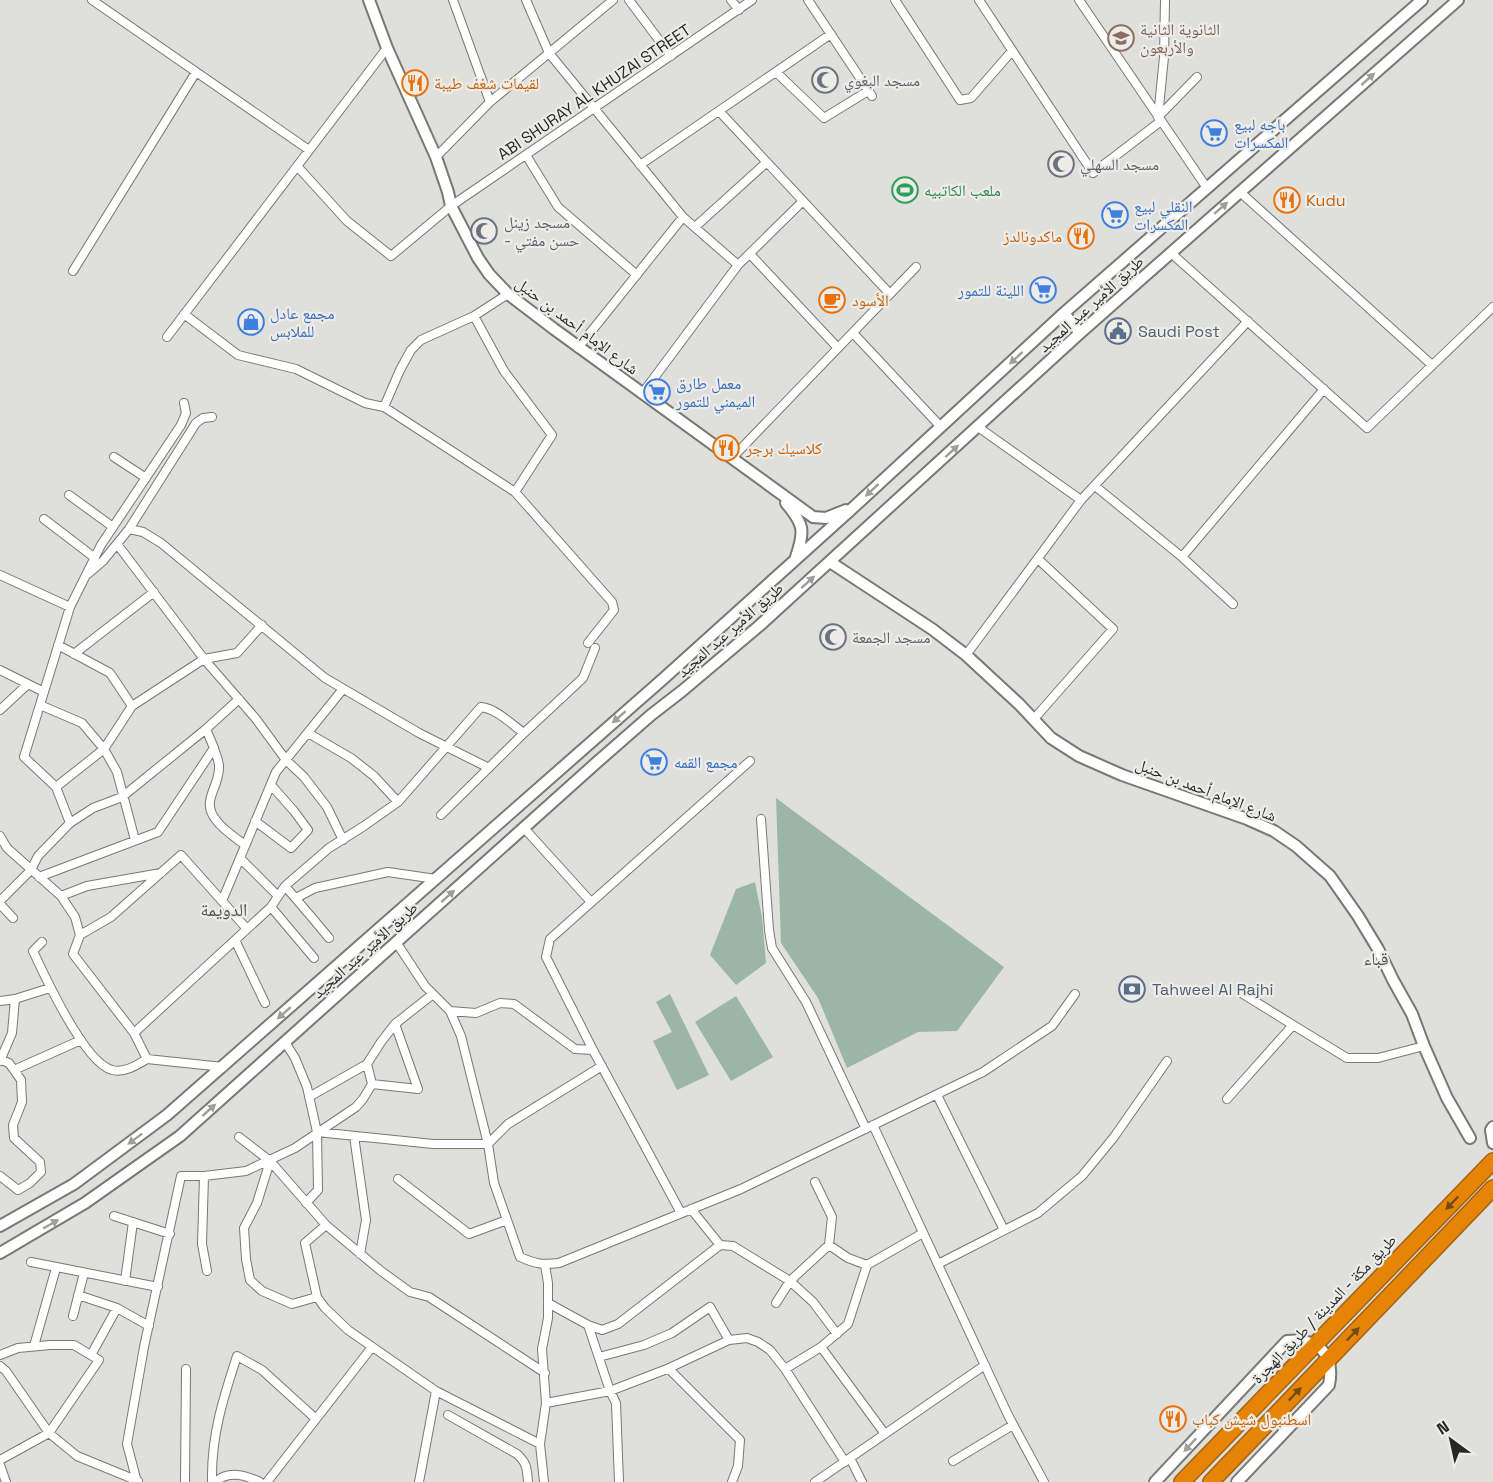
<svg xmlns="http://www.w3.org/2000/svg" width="1493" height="1482" viewBox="0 0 1493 1482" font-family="'Space Grotesk','Noto Naskh Arabic',sans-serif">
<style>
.green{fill:#9cb6a5}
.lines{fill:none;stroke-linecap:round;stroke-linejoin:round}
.minor-casing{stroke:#787875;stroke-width:10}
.secondary-casing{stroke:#787875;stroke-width:14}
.motorway-casing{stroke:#a36312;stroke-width:18}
.minor{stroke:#fff;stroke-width:8}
.secondary{stroke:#fff;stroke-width:10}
.motorway{stroke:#e68407;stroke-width:15}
.oneway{fill:#9e9e9d}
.oneway2{fill:#734c19}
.labels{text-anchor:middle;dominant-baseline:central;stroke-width:4.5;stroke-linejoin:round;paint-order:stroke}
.education-label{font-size:16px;fill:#785e54;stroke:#edece8;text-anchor:start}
.worship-label{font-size:16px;fill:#5b616d;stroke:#edece8;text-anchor:start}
.food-label{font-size:16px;fill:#c56008;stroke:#edece8;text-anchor:start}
.street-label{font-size:16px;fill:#272725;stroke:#edece8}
.shop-label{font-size:16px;fill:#366cbe;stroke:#edece8;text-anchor:start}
.leisure-label{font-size:16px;fill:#27864d;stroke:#edece8;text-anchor:start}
.service-label{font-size:16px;fill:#4e5e75;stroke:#edece8;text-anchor:start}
.neighbourhood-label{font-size:18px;fill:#4c4c49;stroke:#edece8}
</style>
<rect width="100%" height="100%" fill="#dfdfdb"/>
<!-- green -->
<path class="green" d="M776,798L1004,967L957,1031L918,1032L847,1068L818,998L781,943Z
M755,882L762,917L766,963L736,985L710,955L736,889Z
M670,994L709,1075L677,1090L653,1041L672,1032L656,1002Z
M736,996L773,1057L731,1081L695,1022Z"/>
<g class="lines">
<!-- minor casing -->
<g class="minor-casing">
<path id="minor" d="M92,0L309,150
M453,0L490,102
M526,0L549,53L683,217L738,265L642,394
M629,0L671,56
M731,0L739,10
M808,0L872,96
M895,0L960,100L971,98L1012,51
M979,0L1093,173L1161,121
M1079,0L1207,188
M776,72L824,118L868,91
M719,111L890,294
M1158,117L1164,57L1165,0
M1158,117L1197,77
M526,155L558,207L637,275
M436,157L490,102L613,0
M640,165L831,34
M297,166L347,221L391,256L451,206L752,0
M1240,192L1432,365
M695,227L767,162
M1171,253L1367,428L1493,307
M750,254L838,348
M738,265L803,201
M73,271L196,72
M184,314L238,355L296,369L365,403L384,407L515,492L612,602L614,610L588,643
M474,316L504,371L552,435L515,492
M853,333L941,427
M167,337L387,48
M578,348L683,217
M384,407L400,370L411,350L421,340L474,316L508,294
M978,427L1081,500
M114,457L146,478
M732,458L916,267
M1095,486L1182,557L1233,604
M69,495L113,527
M44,519L95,558
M129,529L143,532L161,543L325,678L419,733L489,768
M117,544L204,659L256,719L286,760L304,777L317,794L327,807L343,840
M1182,557L1324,389
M89,573L103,561L129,529L196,423L203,418L212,417
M0,575L70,607
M58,645L110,673L132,706
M74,654L154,592
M966,655L1081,500L1248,321
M0,670L44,692
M40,705L82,723L104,749L117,772L135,840
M0,710L28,684
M1033,720L1113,629L1038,559
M308,733L351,758L374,776L398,802
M214,748C215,753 219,760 219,766C220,788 200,800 216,820C223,830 236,838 245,845
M56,787L104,749L132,706L204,659L237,653L262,625
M441,815L524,733L583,678L595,648
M761,819L769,930L772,948L806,1002L866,1129
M255,821L291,848L308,830L294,811L271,785
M70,823L56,787L24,757L70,607L101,545L181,425L186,413L184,403
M524,828L591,902
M0,836L7,848L61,896L75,917L80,935L73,954L134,1033L147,1059L223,1067
M240,858L278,896
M39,877L158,832L214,748L206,729
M285,886L314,920L329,938
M61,896L87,886L161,873
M296,898L315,888L388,872L436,879
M0,901L31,870L38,856L70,823L93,808L122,797L206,729L239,699
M222,901L276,772L343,689
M0,904L13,918
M271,907L314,958
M80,935L111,917L181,855L247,929
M235,940L265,1003
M42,942L33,951C45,977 85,1063 112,1070C125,1073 137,1065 147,1059
M396,942L425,986L450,1011L461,1036L488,1144L494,1183L520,1257C536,1264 542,1265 559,1263L741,1189L983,1072L1052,1026L1075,994
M1243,994L1293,1025
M0,1001L15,999L50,988
M450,1011L476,1013L500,1003L514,1004L575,1049L593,1050
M134,1033L271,907L285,886L329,848L364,826L398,802L481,707C497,709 511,724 524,733
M285,1042L295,1058L307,1087L317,1132L318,1190L306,1203
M0,1061L12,1033L15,999
M367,1064L372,1084L418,1089L395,1024
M14,1070L81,1040
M937,1095L1004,1230
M309,1097L367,1064L381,1042L395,1024L433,994
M1227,1099L1293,1025L1347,1058H1378L1424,1046
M873,1125L1008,1415L1044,1482
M317,1132L433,1144H488L508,1124L602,1066
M354,1136L366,1220L360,1254
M239,1137L270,1161L326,1225L381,1271L410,1292L429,1297L545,1373
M270,1161L257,1203L244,1228L246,1259L250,1280L262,1291L292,1304L317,1297
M0,1176L18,1190L30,1183L41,1172L40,1162L14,1138L13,1125L22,1102L21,1080L9,1063L1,1060
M204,1176L202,1244L207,1271
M398,1179L469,1234L507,1220
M681,1213L593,1050L546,957L550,939L750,761
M114,1216L170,1234
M326,1225L305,1243L317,1297L325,1308L348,1330L436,1391L540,1444
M720,1245L733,1246L790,1281L813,1302L837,1334
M829,1245L848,1258L867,1265L923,1233
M31,1262L158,1287
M938,1264L1038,1213L1082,1176L1114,1137L1167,1061
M125,1281L133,1222
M78,1295L117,1308L149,1326
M548,1303L588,1325L602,1330L618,1324L720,1245L691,1209
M776,1303L790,1281L829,1245L832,1217L815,1182
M73,1316L84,1273
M588,1325L610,1391L616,1403L619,1482
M34,1346L56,1268
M821,1347L885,1434
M0,1355L18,1348L50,1345H74L99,1360L49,1433L0,1460
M91,1355L117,1308
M599,1357L644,1345L672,1333L710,1307L729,1340
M0,1366L6,1371L49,1433L77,1456L138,1481
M669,1369L740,1440L738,1466L732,1482
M785,1369L821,1347L848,1324L867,1265
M546,1403L610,1391L667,1369L729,1340L747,1338L758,1342L770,1350L785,1369L845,1462
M448,1415L517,1454C527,1463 527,1469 528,1482
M850,1458L862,1482
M953,1461L1013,1425
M0,1465L6,1482
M137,1482L127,1444L144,1347L181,1176H204L246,1171L295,1148L356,1107L363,1099L372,1084
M185,1482L186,1369
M212,1482C211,1436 223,1399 237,1356L262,1370L316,1419
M215,1482C229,1470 245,1475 260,1482
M267,1482L372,1347
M419,1482L436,1391
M544,1482L540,1444L546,1403L542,1349L548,1318V1283L545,1265
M815,1482L985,1365"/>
</g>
<!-- secondary casing -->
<g class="secondary-casing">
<path id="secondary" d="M369,0L387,48L436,157L448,192L451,206L478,258L489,274L508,294L554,329L813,517L826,518L846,510
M1064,313L1080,333
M786,503C804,524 805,531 796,557
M830,562L932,629L966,655L1019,704L1051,738L1079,756L1122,775L1247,819L1274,831L1296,846L1330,876L1358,916L1378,949L1393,980L1412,1014L1424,1046L1447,1098L1470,1138
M1493,1127L1491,1130L1493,1143
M0,1226L74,1184L167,1115L663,679L856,505L1064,313L1422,0
M0,1253L85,1203L180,1136L595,764L651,715L682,691L759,626L1080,333L1458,0
M1155,1482L1287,1341C1318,1337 1335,1354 1329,1385L1237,1482"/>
</g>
<!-- motorway casing -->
<g class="motorway-casing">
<path id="motorway" d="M1182,1482L1493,1161
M1211,1482L1493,1188"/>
</g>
<!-- minor -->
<use href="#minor" class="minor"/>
<!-- secondary -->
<use href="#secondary" class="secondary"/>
<!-- motorway -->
<use href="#motorway" class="motorway"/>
</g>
<!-- one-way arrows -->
<defs><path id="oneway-solid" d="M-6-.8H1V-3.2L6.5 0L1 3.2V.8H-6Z" transform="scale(1.5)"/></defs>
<g class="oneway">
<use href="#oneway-solid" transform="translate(1368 79) rotate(-42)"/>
<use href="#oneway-solid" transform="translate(1221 208) rotate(-41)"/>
<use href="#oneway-solid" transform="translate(1016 358) rotate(137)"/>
<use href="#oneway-solid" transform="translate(952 451) rotate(-42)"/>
<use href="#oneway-solid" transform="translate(872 490) rotate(137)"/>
<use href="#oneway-solid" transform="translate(808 582) rotate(-42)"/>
<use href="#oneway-solid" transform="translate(619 717) rotate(139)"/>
<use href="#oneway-solid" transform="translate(448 896) rotate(-42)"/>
<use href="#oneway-solid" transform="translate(284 1013) rotate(139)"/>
<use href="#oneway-solid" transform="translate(209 1110) rotate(-42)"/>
<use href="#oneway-solid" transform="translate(135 1139) rotate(143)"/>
<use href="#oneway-solid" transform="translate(51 1224) rotate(-30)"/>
<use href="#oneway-solid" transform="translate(1190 1445) rotate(133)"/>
</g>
<g class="oneway2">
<use href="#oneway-solid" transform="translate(1452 1203) rotate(134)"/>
<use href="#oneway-solid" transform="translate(1353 1334) rotate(-46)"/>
<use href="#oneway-solid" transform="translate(1295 1394) rotate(-46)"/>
</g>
<!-- icons -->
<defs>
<g id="school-ring" transform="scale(1.35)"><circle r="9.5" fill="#edece8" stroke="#8d6e63" stroke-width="1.5"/><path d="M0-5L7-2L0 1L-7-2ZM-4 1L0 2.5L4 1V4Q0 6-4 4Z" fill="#8d6e63"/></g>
<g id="mosque-ring" transform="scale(1.35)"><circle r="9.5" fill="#edece8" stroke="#6b7280" stroke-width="1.5"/><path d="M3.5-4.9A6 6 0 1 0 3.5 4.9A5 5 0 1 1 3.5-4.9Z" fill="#6b7280"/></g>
<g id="restaurant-ring" transform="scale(1.35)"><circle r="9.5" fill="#edece8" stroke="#e8710a" stroke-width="1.5"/><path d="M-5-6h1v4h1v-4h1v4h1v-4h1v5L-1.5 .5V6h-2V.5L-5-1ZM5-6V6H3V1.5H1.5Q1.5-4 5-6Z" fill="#e8710a"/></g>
<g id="supermarket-ring" transform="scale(1.35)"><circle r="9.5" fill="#edece8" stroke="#3f7fe0" stroke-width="1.5"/><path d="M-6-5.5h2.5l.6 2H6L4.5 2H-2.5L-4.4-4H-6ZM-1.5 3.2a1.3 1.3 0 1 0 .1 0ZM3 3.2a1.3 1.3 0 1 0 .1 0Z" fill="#3f7fe0"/></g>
<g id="stadium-ring" transform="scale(1.35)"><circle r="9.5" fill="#edece8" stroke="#2e9e5b" stroke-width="1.5"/><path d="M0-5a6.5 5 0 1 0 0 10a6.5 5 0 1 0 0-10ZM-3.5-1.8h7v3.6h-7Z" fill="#2e9e5b"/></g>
<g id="cafe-ring" transform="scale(1.35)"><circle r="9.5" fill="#edece8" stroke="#e8710a" stroke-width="1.5"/><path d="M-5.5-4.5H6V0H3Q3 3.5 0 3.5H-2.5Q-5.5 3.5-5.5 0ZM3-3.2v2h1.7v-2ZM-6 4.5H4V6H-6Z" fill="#e8710a"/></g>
<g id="shop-ring" transform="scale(1.35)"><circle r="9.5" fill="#edece8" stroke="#3f7fe0" stroke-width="1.5"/><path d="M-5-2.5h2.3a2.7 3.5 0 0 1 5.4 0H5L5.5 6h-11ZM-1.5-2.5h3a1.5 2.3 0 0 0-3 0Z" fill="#3f7fe0"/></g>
<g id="civic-ring" transform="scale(1.35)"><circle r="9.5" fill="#edece8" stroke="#5c6f8a" stroke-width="1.5"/><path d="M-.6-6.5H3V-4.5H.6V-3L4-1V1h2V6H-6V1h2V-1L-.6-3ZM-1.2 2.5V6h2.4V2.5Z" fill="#5c6f8a"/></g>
<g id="bank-ring" transform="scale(1.35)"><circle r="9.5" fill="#edece8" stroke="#5c6f8a" stroke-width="1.5"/><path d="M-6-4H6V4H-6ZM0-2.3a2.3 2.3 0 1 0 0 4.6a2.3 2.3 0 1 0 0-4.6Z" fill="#5c6f8a"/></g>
</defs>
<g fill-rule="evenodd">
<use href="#school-ring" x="1121" y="38"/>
<use href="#mosque-ring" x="825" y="80"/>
<use href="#restaurant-ring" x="415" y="83"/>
<use href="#supermarket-ring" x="1214" y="133"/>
<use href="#mosque-ring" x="1061" y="164"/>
<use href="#stadium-ring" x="905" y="190"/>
<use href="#restaurant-ring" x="1287" y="200"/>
<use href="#supermarket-ring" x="1115" y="215"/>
<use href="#mosque-ring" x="484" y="231"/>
<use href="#restaurant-ring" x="1081" y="236"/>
<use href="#supermarket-ring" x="1043" y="290"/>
<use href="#cafe-ring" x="832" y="300"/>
<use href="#shop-ring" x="251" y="322"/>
<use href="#civic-ring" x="1118" y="331"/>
<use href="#supermarket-ring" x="657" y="392"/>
<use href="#restaurant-ring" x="726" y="448"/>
<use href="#mosque-ring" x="833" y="637"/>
<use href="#supermarket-ring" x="654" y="762"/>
<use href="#bank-ring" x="1132" y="989"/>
<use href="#restaurant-ring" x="1173" y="1419"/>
</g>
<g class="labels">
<!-- education labels -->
<g class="education-label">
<text x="1140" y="29">الثانوية الثانية<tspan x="1140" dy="18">والأربعون</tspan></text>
</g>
<!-- worship labels -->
<g class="worship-label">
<text x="844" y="80">مسجد البغوي</text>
<text x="1080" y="164">مسجد السهلي</text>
<text x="504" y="222">مسجد زينل<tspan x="504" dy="18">- حسن مفتي</tspan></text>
<text x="852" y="637">مسجد الجمعة</text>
</g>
<!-- food labels -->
<g class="food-label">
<text x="434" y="83">لقيمات شغف طيبة</text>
<text x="1306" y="200">Kudu</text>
<text x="1062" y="236" text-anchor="end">ماكدونالدز</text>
<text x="852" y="300">الأسود</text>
<text x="746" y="448">كلاسيك برجر</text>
<text x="1192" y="1419">اسطنبول شيش كباب</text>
</g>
<!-- street labels -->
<g class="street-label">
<text transform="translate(594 92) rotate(-34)">ABI SHURAY AL KHUZAI STREET</text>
<text transform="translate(1091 304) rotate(-42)">طريق الأمير عبد المجيد</text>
<text transform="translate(577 326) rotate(37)">شارع الإمام أحمد بن حنبل</text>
<text transform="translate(730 630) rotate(-41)">طريق الأمير عبد المجيد</text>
<text transform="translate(1206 790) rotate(21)">شارع الإمام أحمد بن حنبل</text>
<text transform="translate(365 950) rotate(-42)">طريق الأمير عبد المجيد</text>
<text transform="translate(1324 1309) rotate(-46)">طريق مكة - المدينة / طريق الهجرة</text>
</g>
<!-- shop labels -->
<g class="shop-label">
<text x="1234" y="124">باجه لبيع<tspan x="1234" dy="18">المكسرات</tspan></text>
<text x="1134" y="206">النقلي لبيع<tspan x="1134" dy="18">المكسرات</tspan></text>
<text x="1024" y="290" text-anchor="end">اللينة للتمور</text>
<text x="270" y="313">مجمع عادل<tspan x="270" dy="18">للملابس</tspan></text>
<text x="676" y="383">معمل طارق<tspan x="676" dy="18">الميمني للتمور</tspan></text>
<text x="674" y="762">مجمع القمه</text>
</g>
<!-- leisure labels -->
<g class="leisure-label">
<text x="924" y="190">ملعب الكاتبيه</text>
</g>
<!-- service labels -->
<g class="service-label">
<text x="1138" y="331">Saudi Post</text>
<text x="1152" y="989">Tahweel Al Rajhi</text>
</g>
<!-- neighbourhood labels -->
<g class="neighbourhood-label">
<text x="224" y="909">الدويمة</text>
<text x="1376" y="958">قباء</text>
</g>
</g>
<!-- north arrow -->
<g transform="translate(1451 1440) rotate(327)" stroke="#edece8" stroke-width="4.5" paint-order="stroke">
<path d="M0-4.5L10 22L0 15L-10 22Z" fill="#272725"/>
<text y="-9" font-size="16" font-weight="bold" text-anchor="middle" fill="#272725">N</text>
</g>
</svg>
